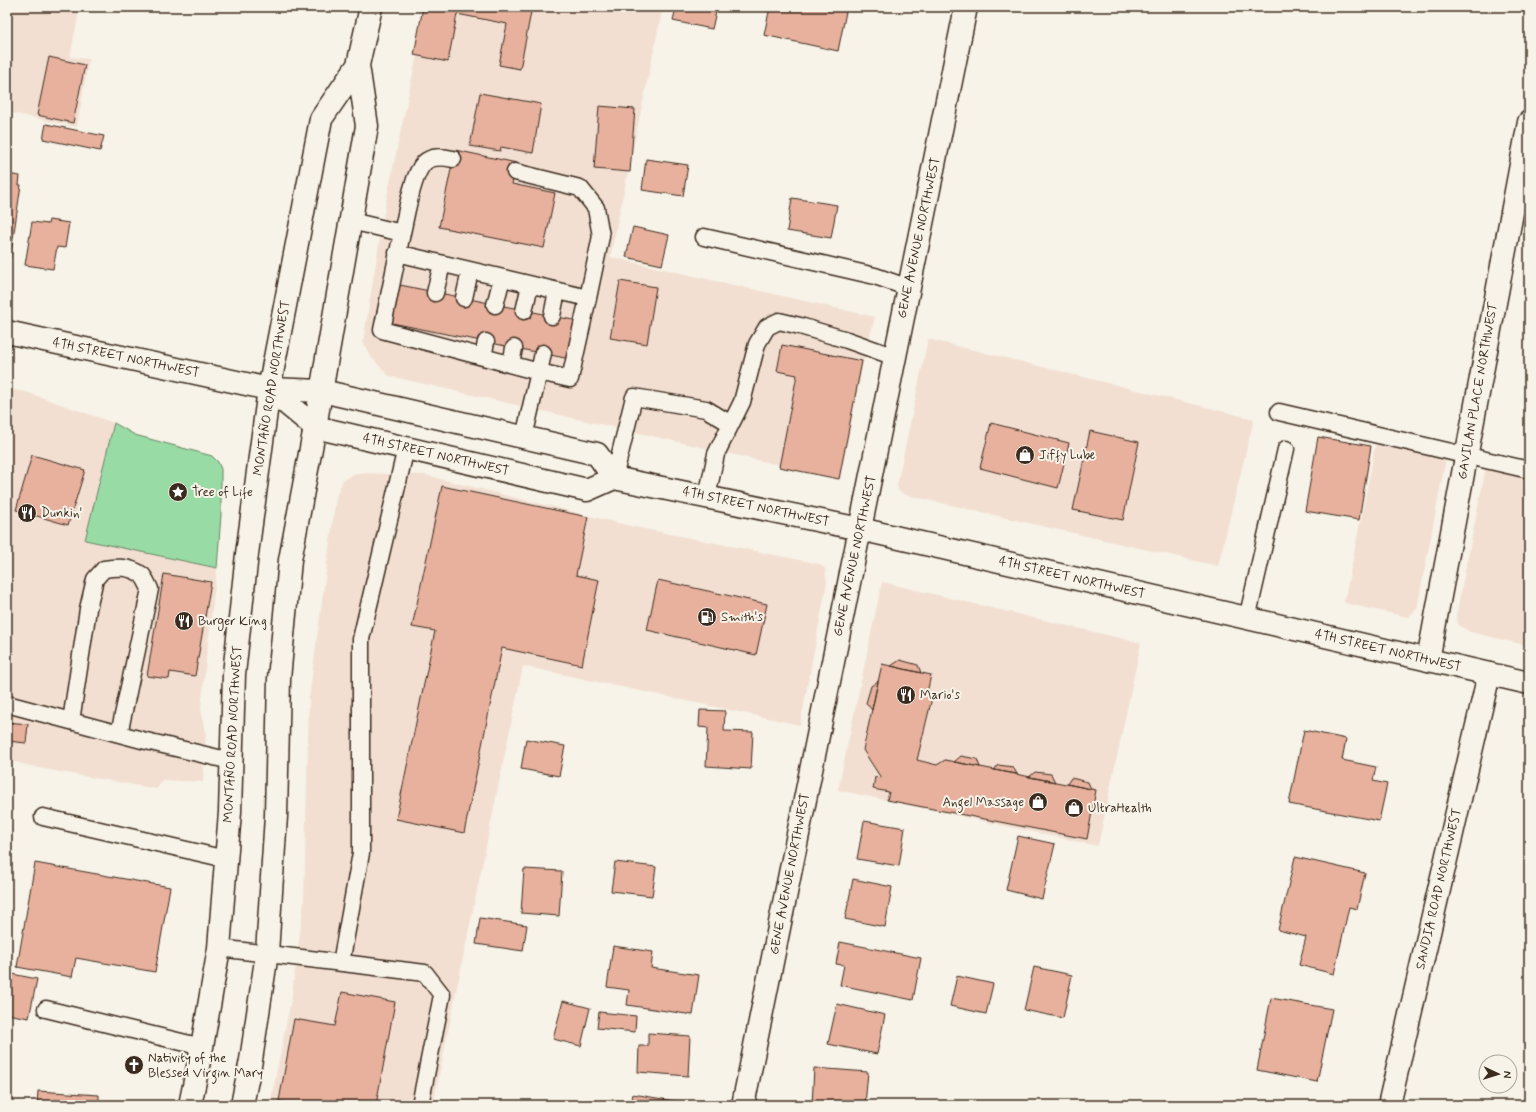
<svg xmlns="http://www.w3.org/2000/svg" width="1536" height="1112" viewBox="0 0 1536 1112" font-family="Mynerve,sans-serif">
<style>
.built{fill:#f2dfd2}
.green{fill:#99dba5;stroke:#6a8262}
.building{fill:#e7b19d;stroke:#3b2a1e}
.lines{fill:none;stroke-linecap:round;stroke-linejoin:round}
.lane-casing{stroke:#3b2a1e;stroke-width:19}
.street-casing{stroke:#3b2a1e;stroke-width:25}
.secondary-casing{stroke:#3b2a1e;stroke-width:25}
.primary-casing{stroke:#3b2a1e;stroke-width:25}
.lane{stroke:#f7f3e8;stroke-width:16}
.street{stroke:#f7f3e8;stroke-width:22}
.secondary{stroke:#f7f3e8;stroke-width:22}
.primary{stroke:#f7f3e8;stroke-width:22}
.labels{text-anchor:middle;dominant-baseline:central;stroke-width:4;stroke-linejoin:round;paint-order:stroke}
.street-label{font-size:13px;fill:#3b2a1e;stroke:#f7f3e8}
.poi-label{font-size:13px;fill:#3b2a1e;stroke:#f7f3e8;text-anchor:start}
</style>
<rect width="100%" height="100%" fill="#f7f3e8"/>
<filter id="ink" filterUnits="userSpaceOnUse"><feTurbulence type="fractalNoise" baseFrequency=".025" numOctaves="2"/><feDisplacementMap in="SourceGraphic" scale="8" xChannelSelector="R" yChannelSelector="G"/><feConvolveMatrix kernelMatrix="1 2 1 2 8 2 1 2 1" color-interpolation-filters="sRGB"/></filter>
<g filter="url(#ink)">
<!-- built -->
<path class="built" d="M7,7H80L70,57L89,59L77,127L7,112Z
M427,7H663L610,257L875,317L864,359L840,479L389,376L371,357L363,342L386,201Z
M928,339L1254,419L1218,566L906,495L898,491L897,485Z
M7,389L26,392L114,423L85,540L217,568L206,660L201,709L206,733L203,782L162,780L157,789L43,769L7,760Z
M1376,443L1446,458L1417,609L1408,617L1344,603Z
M1486,467L1529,477V646L1470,632L1457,624L1456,616Z
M356,473L425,475L630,526L820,564L825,569L827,583L800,725L523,666L433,1105H270L292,995L304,902L309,698L336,497L343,480Z
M882,582L1141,643L1098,846L838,790Z"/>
<!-- green -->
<path class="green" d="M114,423L135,435L212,456L218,462L221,469V515L217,568L85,540Z"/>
<!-- building -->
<path class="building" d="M423,7H532L520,69L499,65L507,24L457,14L448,62L414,55Z
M676,7H717L712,29L673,21Z
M770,7H847L838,51L764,35Z
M49,57L85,65L73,123L37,115Z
M480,93L541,104L533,153L501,147L500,151L470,146Z
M599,106L635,109L630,172L594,169Z
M46,124L104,136L100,151L43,139Z
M455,150L517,163L512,184L555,193L544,248L439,227Z
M646,159L688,165L683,196L642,190Z
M7,174L20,176L19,185H21L10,259L7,258Z
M792,198L837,205L831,238L787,231Z
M49,220L69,223L65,248L57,247L53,269L25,265L32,222L48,224Z
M633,227L669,235L662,265L626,257Z
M620,281L656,287L647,344L610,338Z
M400,285L578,321L570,359L392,323Z
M782,345L862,361L839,479L779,467L797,375L777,371Z
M991,423L1069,443L1058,488L980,468Z
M1090,431L1139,442L1123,520L1073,510Z
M1318,437L1371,446L1359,520L1305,511Z
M32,455L85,470L68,525L16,510Z
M442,486L588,517L576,575L599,580L582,665L502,648L464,833L396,819L435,631L412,627Z
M164,574L211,582L195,676L170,672L169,679L147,676Z
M658,580L767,604L756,655L647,630Z
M900,660L918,665L921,673L891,666Z
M882,664L931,675L927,693L931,695L932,698L917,760L937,765L945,760L1096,790L1087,839L887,800L889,792L873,789L875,777L881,778L863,750Z
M878,681L872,710L866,703L871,686Z
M700,710L725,711L724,731L753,732L751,769L706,766L708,728L699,727Z
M7,722L28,724L26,743L7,741Z
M1304,730L1346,739L1342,760L1376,767L1373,781L1387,784L1379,821L1289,804Z
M526,739L565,746L559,776L521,769Z
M961,756L977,759L980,767L954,762Z
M998,765L1013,767L1017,774L994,770Z
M1035,772L1051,774L1055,782L1029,777Z
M1071,778L1088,782L1091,789L1067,784Z
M864,821L905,828L899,866L857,859Z
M1018,836L1055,844L1042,899L1006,890Z
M1295,857L1365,873L1357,909L1349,907L1334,974L1299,965L1306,937L1278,930Z
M615,862L656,867L652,896L611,891Z
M35,863L170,887L155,972L76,958L72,977L17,967Z
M524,869L562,871L559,916L521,913Z
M853,879L892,887L885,927L845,919Z
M480,918L527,925L523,951L476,944Z
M840,942L921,958L913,1000L840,985L844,965L836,964Z
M613,946L653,952L651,968L699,975L693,1015L627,1005L629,990L607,987Z
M1034,967L1072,975L1063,1018L1024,1010Z
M7,973L37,979L29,1018L7,1014Z
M957,976L993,984L986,1014L950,1006Z
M342,992L395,1002L376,1105H302L279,1101L294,1019L335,1026Z
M1271,998L1332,1009L1317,1082L1257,1070Z
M563,1001L590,1008L581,1046L553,1039Z
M837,1004L885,1015L877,1054L828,1044Z
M599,1012L636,1016L635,1032L597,1028Z
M648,1033L690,1036L688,1076L638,1072L639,1046H648Z
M814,1068L868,1072L865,1105H812Z
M38,1091L99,1095V1105H37Z
M633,1094L680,1102V1105H631Z"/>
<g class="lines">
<!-- lane casing -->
<g class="lane-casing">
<path id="lane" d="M515,172L580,188L596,208L601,236L588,298
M351,221L402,233L382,330L539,372L524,437
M402,233C406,216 412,175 424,163C432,155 444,157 453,159
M704,237L875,276L909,288
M397,253L588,298L570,379L539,372L543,353
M435,293L442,264
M464,298L470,271
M495,305L502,278
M524,311L530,285
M552,316L557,291
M483,357L486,342
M511,364L514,348
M1279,412L1529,470
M614,478L634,397L706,409L731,424
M707,497L716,454L742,402L757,344L767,327L779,321L800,326L847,340L895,357
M1247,619L1286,449
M7,704L142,740L231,761
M71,721L88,609L95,579L104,569C117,567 130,566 142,575C145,578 148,585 150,589L119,734
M43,817L226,859
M219,948L425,973L442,995L420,1105
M341,963L361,853V639L406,448
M46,1009L202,1047"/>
</g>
<!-- street casing -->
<g class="street-casing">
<path id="street" d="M1428,660L1529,122
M743,1105L966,7
M1389,1105L1489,674"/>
</g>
<!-- secondary casing -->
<g class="secondary-casing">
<path id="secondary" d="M7,332L269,389L322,391L597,454L614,478
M269,389L315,427L587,490L614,478L860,529L1529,683"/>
</g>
<!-- primary casing -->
<g class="primary-casing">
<path id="primary" d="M190,1105L202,1047L219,948L230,812L234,674L247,554L269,389L321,119L358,65
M242,1105L251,1060L267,953L276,816L279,679L290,560L315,427L367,126L358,65L371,7"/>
</g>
<!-- lane -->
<use href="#lane" class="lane"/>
<!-- street -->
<use href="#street" class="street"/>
<!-- secondary -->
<use href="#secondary" class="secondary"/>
<!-- primary -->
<use href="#primary" class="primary"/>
</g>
</g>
<!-- icons -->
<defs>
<g id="shop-disc" transform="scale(1)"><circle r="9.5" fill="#3b2a1e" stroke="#f7f3e8"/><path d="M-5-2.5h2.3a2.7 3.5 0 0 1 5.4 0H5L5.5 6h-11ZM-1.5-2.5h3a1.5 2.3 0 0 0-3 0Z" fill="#fff"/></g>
<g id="sight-disc" transform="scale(1)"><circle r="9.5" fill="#3b2a1e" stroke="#f7f3e8"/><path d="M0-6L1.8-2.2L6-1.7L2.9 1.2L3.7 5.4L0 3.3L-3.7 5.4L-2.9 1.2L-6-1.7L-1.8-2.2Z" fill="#fff"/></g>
<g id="restaurant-disc" transform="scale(1)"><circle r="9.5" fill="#3b2a1e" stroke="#f7f3e8"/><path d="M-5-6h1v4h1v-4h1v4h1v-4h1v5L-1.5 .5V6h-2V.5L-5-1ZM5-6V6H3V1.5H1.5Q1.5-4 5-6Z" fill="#fff"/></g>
<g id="fuel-disc" transform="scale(1)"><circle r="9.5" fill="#3b2a1e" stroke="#f7f3e8"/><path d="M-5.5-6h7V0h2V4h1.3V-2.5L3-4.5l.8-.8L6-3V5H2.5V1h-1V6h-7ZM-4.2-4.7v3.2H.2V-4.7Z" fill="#fff"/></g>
<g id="church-disc" transform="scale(1)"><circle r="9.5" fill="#3b2a1e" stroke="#f7f3e8"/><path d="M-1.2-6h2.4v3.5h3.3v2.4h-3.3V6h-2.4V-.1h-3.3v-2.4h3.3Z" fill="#fff"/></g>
</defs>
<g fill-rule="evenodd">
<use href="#shop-disc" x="1025" y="455"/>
<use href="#sight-disc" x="178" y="492"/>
<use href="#restaurant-disc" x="27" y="513"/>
<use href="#fuel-disc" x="707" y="617"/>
<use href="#restaurant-disc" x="184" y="621"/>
<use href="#restaurant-disc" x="906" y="695"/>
<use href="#shop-disc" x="1038" y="802"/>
<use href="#shop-disc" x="1074" y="808"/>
<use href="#church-disc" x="134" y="1065"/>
</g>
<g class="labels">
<!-- street labels -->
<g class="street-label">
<text transform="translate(919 238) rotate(-78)">GENE AVENUE NORTHWEST</text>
<text transform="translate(126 358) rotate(12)">4TH STREET NORTHWEST</text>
<text transform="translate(272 388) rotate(-81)">MONTAÑO ROAD NORTHWEST</text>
<text transform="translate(1478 391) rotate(-80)">GAVILAN PLACE NORTHWEST</text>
<text transform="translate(436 455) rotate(13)">4TH STREET NORTHWEST</text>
<text transform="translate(756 507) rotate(12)">4TH STREET NORTHWEST</text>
<text transform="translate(855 556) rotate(-78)">GENE AVENUE NORTHWEST</text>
<text transform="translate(1072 578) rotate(13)">4TH STREET NORTHWEST</text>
<text transform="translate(1388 651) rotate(13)">4TH STREET NORTHWEST</text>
<text transform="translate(233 734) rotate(-87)">MONTAÑO ROAD NORTHWEST</text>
<text transform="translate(790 874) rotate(-79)">GENE AVENUE NORTHWEST</text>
<text transform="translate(1439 889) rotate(-77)">SANDIA ROAD NORTHWEST</text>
</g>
<!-- poi labels -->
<g class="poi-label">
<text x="1039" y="455">Jiffy Lube</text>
<text x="192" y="492">Tree of Life</text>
<text x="41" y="513">Dunkin'</text>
<text x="721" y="617">Smith's</text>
<text x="198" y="621">Burger King</text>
<text x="920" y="695">Mario's</text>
<text x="1024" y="802" text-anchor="end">Angel Massage</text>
<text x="1088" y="808">UltraHealth</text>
<text x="148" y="1058">Nativity of the<tspan x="148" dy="15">Blessed Virgin Mary</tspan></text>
</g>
</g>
<!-- margin -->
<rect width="1536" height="1112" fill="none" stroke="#f7f3e8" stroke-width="24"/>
<rect x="12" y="12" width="1512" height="1088" fill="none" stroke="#3b2a1e" stroke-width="1.5" filter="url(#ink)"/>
<!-- north arrow -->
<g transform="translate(1498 1074) rotate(94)"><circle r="19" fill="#f7f3e8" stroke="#aca397"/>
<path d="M0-3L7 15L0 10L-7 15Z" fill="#3b2a1e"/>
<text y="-6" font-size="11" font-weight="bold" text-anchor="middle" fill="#3b2a1e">N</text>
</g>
</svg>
